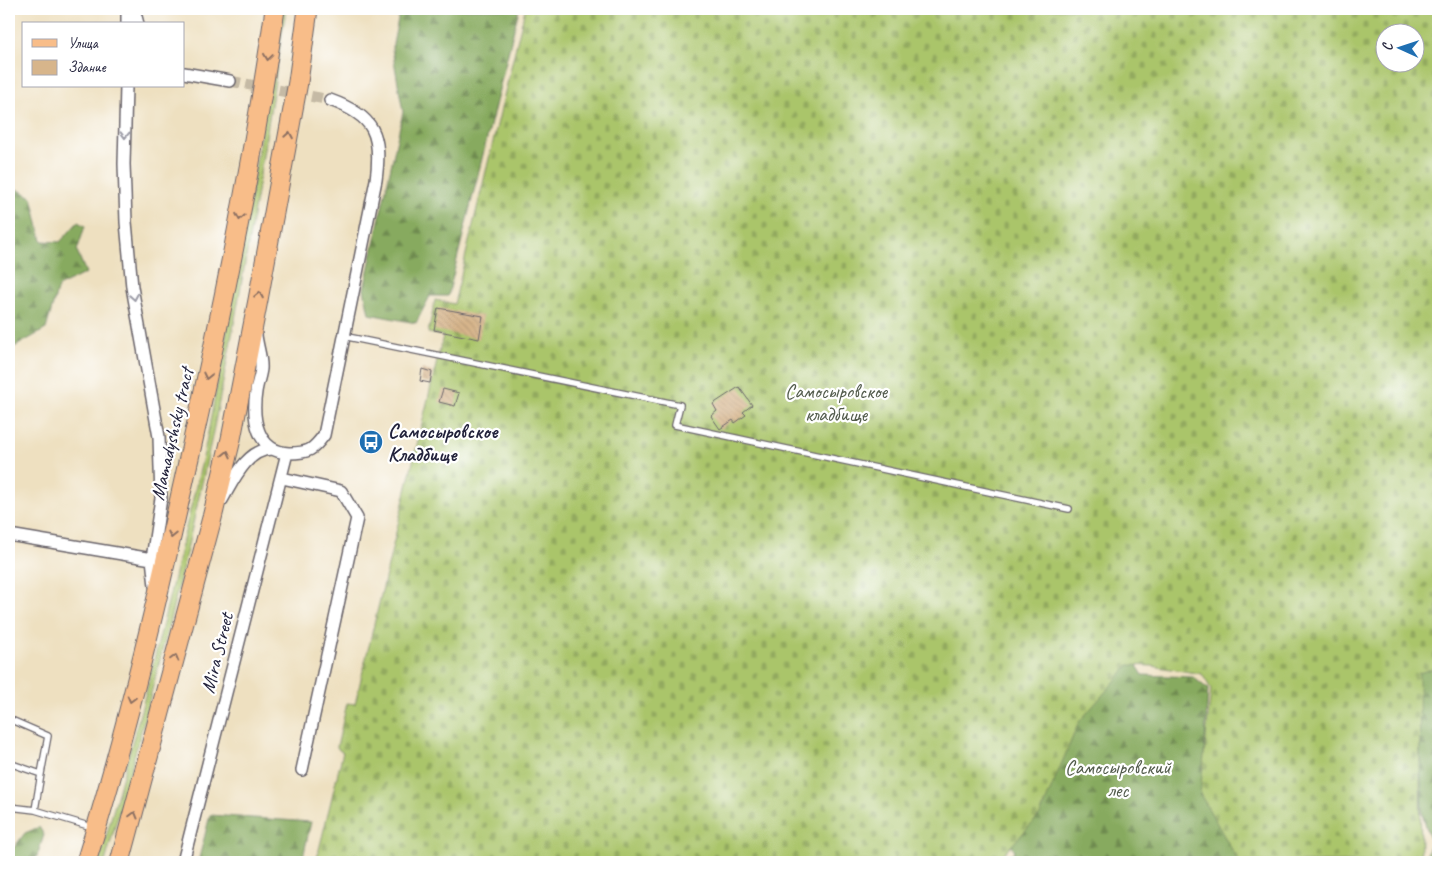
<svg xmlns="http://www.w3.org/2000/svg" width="1447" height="871" viewBox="0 0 1447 871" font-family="Caveat,sans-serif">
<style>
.grass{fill:#aac56b;stroke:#667453}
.forest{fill:url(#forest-firs);stroke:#54664d}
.cemetery{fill:url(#cemetery-stones);stroke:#667453;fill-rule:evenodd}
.building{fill:url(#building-back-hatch)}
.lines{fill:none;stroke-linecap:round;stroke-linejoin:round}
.street-tunnel{stroke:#c5baa5;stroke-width:11;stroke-dasharray:11 5.5;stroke-linecap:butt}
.lane-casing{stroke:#69646a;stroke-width:8}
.street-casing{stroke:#69646a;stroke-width:14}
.primary-casing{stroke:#69646a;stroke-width:21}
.lane{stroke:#fff;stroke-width:5.5}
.street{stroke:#fff;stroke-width:11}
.primary{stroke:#f8bd89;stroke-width:19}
.oneway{stroke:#8d7062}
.oneway2{stroke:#9c9ca7}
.labels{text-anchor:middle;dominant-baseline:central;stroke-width:4.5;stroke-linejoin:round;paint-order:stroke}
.park-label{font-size:20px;fill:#525b4c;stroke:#fff}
.poi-label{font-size:20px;font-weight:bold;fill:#22223b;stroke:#fff;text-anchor:start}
.street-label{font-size:20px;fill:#22223b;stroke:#fff}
</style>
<defs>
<pattern id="forest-firs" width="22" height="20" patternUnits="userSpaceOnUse" patternTransform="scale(1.25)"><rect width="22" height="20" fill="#87aa5f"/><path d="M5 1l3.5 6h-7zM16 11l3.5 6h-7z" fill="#6e8a50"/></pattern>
<pattern id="cemetery-stones" width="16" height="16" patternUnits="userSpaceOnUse" patternTransform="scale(1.25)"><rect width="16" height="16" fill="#aac56b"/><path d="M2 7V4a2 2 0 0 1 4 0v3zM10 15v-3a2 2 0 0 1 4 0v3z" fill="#92a95e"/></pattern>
<pattern id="building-back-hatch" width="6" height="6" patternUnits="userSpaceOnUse" patternTransform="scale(1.25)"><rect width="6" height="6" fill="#d7b58b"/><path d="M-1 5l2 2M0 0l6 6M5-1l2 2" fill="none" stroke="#b89b79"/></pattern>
</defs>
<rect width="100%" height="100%" fill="#fff"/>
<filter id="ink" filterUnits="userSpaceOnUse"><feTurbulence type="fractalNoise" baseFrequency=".02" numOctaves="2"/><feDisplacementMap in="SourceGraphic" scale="10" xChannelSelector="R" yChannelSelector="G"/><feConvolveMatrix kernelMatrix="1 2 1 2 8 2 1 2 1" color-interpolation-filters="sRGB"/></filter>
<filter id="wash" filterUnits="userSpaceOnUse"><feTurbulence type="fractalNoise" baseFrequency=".0096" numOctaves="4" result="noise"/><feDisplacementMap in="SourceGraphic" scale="20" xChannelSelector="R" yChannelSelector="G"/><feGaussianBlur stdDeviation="1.12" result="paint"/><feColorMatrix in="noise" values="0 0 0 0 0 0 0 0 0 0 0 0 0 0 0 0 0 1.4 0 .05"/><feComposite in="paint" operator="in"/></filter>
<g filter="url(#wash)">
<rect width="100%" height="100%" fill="#eee0c0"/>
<!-- grass -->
<path class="grass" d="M280,9H286C261,172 235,336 199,497C172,620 139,741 105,862H99L148,685L204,453L218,380L251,196Z"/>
<!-- forest -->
<path class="forest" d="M400,9H519L448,296H430L416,323L369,314L364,289L403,112L392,49Z
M9,185L32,197L42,241L60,242L78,222L85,226L77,251L86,273L58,287L46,329L9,350Z
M1125,647L1143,675L1193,677L1208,689L1202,793L1244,862H1004L1015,850L998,835Z
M1438,651V862H1424L1431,843L1422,813L1417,667Z
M210,815L311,822L302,862H198Z
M39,827L44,835L35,862H9V854L25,833Z"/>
<!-- cemetery -->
<path class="cemetery" d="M525,9H1436L1438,10V667L1419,673L1421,862H1239L1200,794L1211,689L1202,674L1152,666L1129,665L1079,722L1040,815L996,862H316L343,752L339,750L337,747L347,703L355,704L443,336L428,333L435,300L454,304ZM1384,32H1414V62H1384Z"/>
<g id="blocks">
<!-- building -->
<path class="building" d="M438,308L483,316L479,339L434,330Z
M422,369L432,372L430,383L420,381Z
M739,387L752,405L743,412L746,415L735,423L733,420L720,429L711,416L717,411L713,404Z
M443,389L459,393L455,406L439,402Z"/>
</g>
</g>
<g filter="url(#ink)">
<use href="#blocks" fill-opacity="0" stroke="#69646a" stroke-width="1"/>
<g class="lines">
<!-- street-tunnel -->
<path class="street-tunnel" d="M230,81L330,100"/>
<!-- lane casing -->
<g class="lane-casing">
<path id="lane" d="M343,336L680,405L675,425L1069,509
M9,719L48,736L41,774
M9,763L41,774L35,810
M10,807L35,810L92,827"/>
</g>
<!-- street casing -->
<g class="street-casing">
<path id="street" d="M134,9L138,24
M127,24V9
M184,73L230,81
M126,86L124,164L126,222L132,287L159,437L161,498L152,559L155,586
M256,335C257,346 262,358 261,369C260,377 257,384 256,392C252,418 257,452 289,453C309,453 313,450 324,435L376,180C382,135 375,116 330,100
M282,478L341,491L357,518L302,770
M222,500C233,481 247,448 273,449
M9,535L152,559
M183,862L287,453"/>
</g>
<!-- primary casing -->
<g class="primary-casing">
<path id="primary" d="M86,862C128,727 160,588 191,449C224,303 254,157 275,9
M120,862L212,518L231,439L258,300L298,82L308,9"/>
</g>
<!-- lane -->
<use href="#lane" class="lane"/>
<!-- street -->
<use href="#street" class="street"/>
<!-- primary -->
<use href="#primary" class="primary"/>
</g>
<!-- one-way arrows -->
<defs><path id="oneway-chevron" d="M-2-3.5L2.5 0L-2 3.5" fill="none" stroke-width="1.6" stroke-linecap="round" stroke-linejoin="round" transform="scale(1.25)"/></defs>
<g class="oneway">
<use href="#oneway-chevron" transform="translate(268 57) rotate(98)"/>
<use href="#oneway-chevron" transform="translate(289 135) rotate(-80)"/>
<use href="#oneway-chevron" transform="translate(240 217) rotate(100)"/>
<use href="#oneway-chevron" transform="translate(259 295) rotate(-79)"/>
<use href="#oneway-chevron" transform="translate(207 376) rotate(103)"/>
<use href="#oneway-chevron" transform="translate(227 454) rotate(-77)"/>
<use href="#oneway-chevron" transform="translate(172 535) rotate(103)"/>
<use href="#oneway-chevron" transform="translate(175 658) rotate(-75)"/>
<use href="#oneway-chevron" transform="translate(131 699) rotate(105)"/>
<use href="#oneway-chevron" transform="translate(134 815) rotate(-75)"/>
</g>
<g class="oneway2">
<use href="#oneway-chevron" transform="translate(125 135) rotate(91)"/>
<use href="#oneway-chevron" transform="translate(134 297) rotate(80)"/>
</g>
</g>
<!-- icons -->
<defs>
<g id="bus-disc" transform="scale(1.25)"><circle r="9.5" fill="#1f6fb2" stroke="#fff"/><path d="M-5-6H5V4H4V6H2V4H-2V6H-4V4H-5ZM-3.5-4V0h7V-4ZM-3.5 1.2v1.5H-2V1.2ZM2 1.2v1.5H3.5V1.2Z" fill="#fff"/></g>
</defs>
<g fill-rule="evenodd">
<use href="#bus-disc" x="371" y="442"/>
</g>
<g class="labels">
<!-- park labels -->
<g class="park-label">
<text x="836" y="391">Самосыровское<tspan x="836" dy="23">кладбище</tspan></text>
<text x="1118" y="767">Самосыровский<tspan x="1118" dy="23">лес</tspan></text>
</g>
<!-- poi labels -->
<g class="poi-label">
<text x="388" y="431">Самосыровское<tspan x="388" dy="23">Кладбище</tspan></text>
</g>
<!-- street labels -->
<g class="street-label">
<text transform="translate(172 434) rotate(-77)">Mamadyshsky tract</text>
<text transform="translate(217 653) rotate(-76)">Mira Street</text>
</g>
</g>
<!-- margin -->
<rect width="1447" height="871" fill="none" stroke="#fff" stroke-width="30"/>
<!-- legend -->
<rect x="22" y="22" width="162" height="65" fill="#ffffff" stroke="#a7a7b1"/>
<rect x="32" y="39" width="25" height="8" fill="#f8bd89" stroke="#a7a7b1"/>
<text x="68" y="48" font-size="15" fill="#22223b">Улица</text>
<rect x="32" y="60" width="25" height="15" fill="#d7b58b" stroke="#a7a7b1"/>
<text x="68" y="72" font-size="15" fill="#22223b">Здание</text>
<!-- north arrow -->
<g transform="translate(1400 48) rotate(273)"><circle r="24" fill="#ffffff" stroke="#a7a7b1"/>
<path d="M0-4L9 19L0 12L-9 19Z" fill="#1f6fb2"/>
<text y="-8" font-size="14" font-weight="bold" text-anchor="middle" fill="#22223b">С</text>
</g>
</svg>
